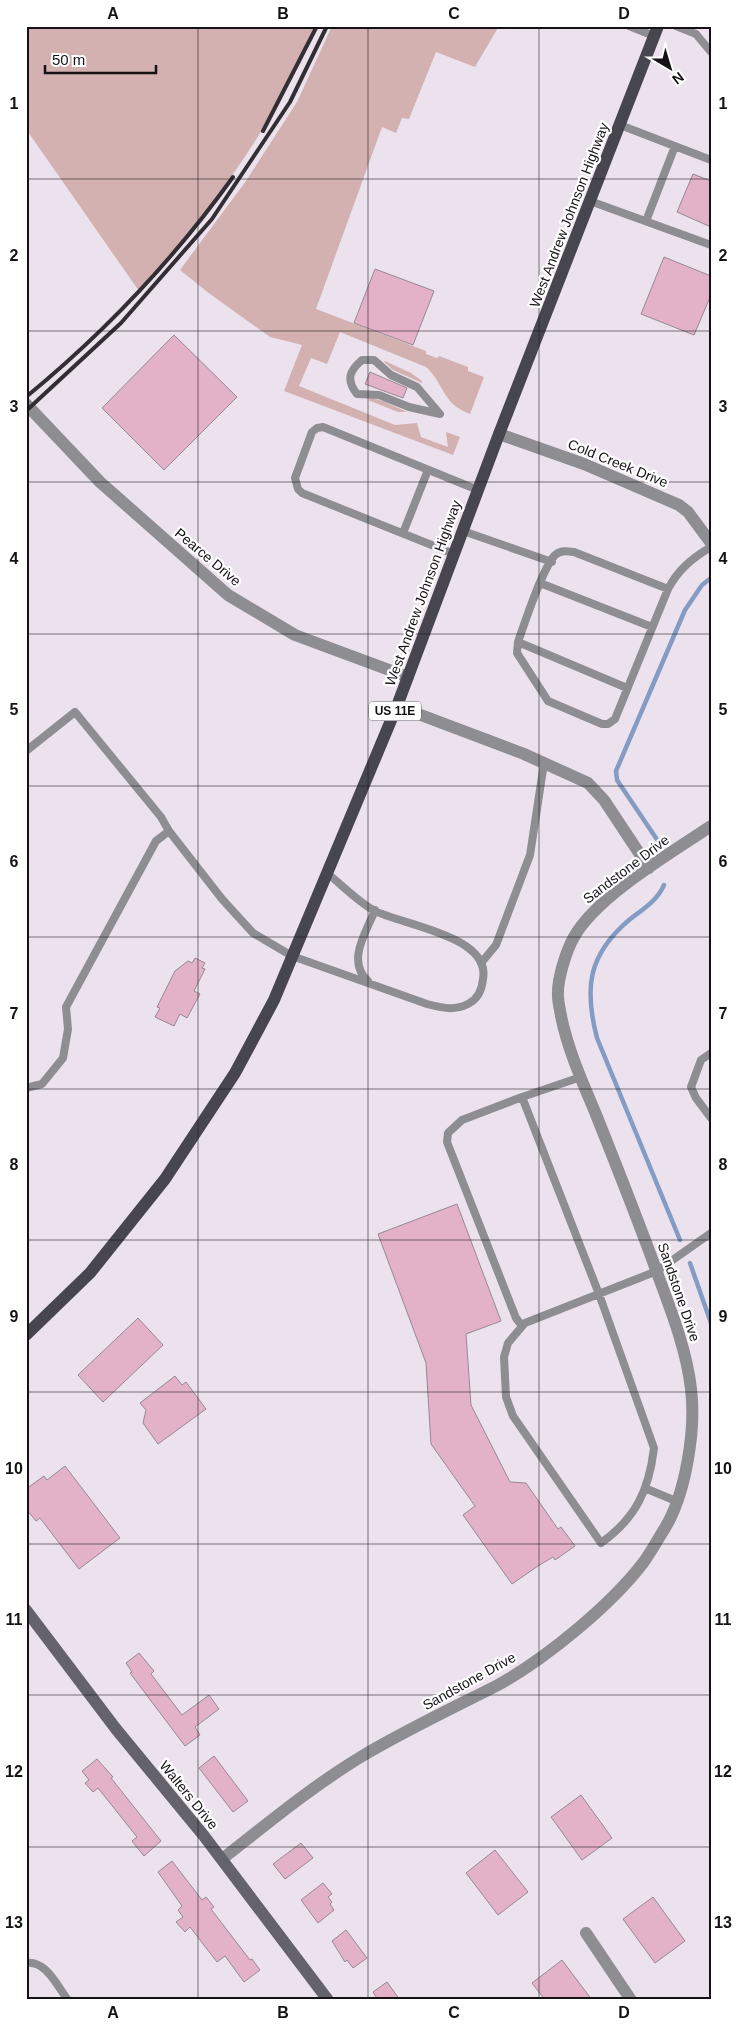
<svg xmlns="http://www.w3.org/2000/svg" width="737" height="2026" viewBox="0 0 737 2026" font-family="Helvetica,sans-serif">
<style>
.green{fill:#d2b1b0}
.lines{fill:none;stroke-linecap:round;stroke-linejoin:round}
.stream{stroke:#849cc3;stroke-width:4.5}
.building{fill:#e3b2c8;stroke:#96898f}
.lane{stroke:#8d8d92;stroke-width:8}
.street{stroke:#8d8d92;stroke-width:12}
.secondary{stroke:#64636b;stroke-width:12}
.primary{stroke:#47464f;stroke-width:12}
.rail{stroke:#322e33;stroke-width:4}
.grid{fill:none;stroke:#151216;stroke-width:1;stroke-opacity:0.55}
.labels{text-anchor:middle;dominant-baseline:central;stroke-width:4.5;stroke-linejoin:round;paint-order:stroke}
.shield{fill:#fff;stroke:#5b595c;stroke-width:1}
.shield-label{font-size:12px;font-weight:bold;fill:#151216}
.street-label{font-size:14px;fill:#151216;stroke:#fff}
.neatline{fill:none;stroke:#151216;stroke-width:2}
.grid-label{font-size:16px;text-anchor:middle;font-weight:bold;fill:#151216}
</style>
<rect width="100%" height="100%" fill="#ebe2ed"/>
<!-- green -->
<path class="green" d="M26,26H317C309,45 299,63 290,81C248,161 198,224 139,291L26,129Z
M332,26H499L475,67L436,52L409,119L402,118L396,133L382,127L316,309L426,351V354L437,358L439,356L468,367V371L484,377L470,414C441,403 445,384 426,367L340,332L327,364L311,358L299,386L395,425L417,423L421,437L448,447L446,432L460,437L453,455L284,391L302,345L270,337L210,294L180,270L246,181L297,102Z
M385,361L411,373L422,381V383L393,370L384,362Z
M371,398L383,401L407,412H398L368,400Z"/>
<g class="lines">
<!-- stream -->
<path class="stream" d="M658,841L617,780L616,771L685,610L702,585L711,578
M664,885C657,901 643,909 629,920C588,955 584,988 597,1038L680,1240
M690,1263L711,1323"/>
</g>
<!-- building -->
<path class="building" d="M693,174L711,181V227L677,212Z
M664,257L711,276V295L694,335L641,314Z
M375,269L434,291L413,345L354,323Z
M174,335L237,397L164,470L102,408Z
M370,372L407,388L403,398L365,384Z
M195,958L205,963L202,968L205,969L194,991L200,994L187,1018L180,1014L174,1026L155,1017L160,1008L157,1007L175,971L188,961L192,963Z
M457,1204L501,1321L466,1334L471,1405L510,1482L526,1483L558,1529L561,1527L575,1546L555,1560L553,1557L538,1566L512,1584L463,1515L475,1506L431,1444L426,1363L378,1234Z
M138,1318L163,1345L103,1402L78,1375Z
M175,1376L182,1385L186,1382L206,1409L158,1444L143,1423L146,1410L140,1403Z
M65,1466L120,1538L79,1569L40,1518L36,1521L26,1509V1489L44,1476L47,1480Z
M139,1653L154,1671L151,1674L182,1715L209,1695L219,1709L195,1727L200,1735L185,1746L130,1673L132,1672L126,1663Z
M214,1756L248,1801L233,1812L199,1768Z
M97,1759L113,1777L111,1778L161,1841L144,1856L132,1841L137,1837L98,1788L93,1792L85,1783L89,1780L82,1771Z
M581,1795L612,1838L582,1860L551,1817Z
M301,1843L313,1858L285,1879L273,1864Z
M495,1850L528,1892L498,1915L466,1873Z
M172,1861L202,1900L206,1897L214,1907L211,1909L250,1960L252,1959L260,1970L244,1982L225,1956L217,1962L190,1927L185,1932L176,1922L183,1917L178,1910L182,1906L158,1872Z
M323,1883L332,1894L328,1897L332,1902L330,1904L334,1910L318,1923L301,1900Z
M653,1897L685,1941L655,1963L623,1919Z
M346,1930L367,1958L353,1968L347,1960L345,1962L332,1941Z
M562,1960L592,2000H545L532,1983Z
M387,1982L400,2000H378L373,1992Z"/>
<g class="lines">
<!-- lane -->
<path class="lane" d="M629,26L654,36
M676,26L696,34L711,52
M620,125L711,160
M590,201L711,245
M646,221L675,146
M362,360H374L391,375L417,387L440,414L409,407L379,395L357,394C346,380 349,371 362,360Z
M463,531L552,562
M403,533L428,470
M454,554L302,493L298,489L295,478L312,432L317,428L323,427L478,490
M540,583L652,627
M668,589L574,552C567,551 561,550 555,555C542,569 525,622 518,642L517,653L548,701L602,724H608L615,719L668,589C678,570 692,558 711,547
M518,642L627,688
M26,751L75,712L161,817L169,831L222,899L253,933L292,956L427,1004C442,1008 454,1011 468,1004C478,999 482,990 483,979C491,936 403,925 375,911C358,902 342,885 327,873
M481,963L496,945L530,855L544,763
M368,981C346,961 366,933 375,910
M711,1053L701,1060L691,1087L696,1098L711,1118
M581,1077L522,1097L599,1294L654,1448C649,1490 636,1518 601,1543L513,1416L506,1397L504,1357L508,1343L525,1323L657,1271L711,1233
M26,1088L42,1084L63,1058L68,1029L66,1007L156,841L169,831
M522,1326L516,1318L447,1142L448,1133L462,1120L522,1097
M647,1489L676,1501
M26,1963C46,1960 57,1986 68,2000"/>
<!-- street -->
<path class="street" d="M26,404L100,482L228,595L295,635L408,677
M499,434L584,464L679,505L688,512L711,543
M397,706L524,754L588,783L604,800L649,868
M222,1859C267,1824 310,1788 359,1758C404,1731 451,1709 498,1685C545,1659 610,1606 643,1563C651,1552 658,1539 665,1528C686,1493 696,1429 691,1389C687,1352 672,1313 659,1278C639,1222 617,1167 595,1112C582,1081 568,1050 561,1016C560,1010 558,1002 558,996C557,980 566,951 574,937C597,896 671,853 711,826
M586,1933L631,2000"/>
<!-- secondary -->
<path class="secondary" d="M26,1610L116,1729L204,1836L328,2000"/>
<!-- primary -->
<path class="primary" d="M26,1335L90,1273L165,1179L235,1073L274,1000L397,706L499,434L658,26"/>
<!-- rail -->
<path class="rail" d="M263,131L317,26
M26,397C104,333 174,259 233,177
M26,411L121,323L212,219L290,102L327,26"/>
</g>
<!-- grid -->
<path class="grid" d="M198,26V2000M368,26V2000M539,26V2000M26,179H711M26,331H711M26,482H711M26,634H711M26,786H711M26,937H711M26,1089H711M26,1240H711M26,1392H711M26,1544H711M26,1695H711M26,1847H711"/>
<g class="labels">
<!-- shield labels -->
<rect class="shield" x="369" y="701.5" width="52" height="19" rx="4"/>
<g class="shield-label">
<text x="395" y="711">US 11E</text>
</g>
<!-- street labels -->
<g class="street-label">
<text transform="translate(569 215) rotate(-69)">West Andrew Johnson Highway</text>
<text transform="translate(618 463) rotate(22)">Cold Creek Drive</text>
<text transform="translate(208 557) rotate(40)">Pearce Drive</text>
<text transform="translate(423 593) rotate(-70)">West Andrew Johnson Highway</text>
<text transform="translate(626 869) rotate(-37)">Sandstone Drive</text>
<text transform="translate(679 1292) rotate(71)">Sandstone Drive</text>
<text transform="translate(469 1681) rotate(-29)">Sandstone Drive</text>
<text transform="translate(189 1795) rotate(51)">Walters Drive</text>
</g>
</g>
<!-- border -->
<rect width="737" height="2026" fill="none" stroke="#ffffff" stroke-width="55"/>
<!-- north arrow -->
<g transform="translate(670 68) rotate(142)" stroke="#ffffff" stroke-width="4" paint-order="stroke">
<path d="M0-4L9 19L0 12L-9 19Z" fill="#151216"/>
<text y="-8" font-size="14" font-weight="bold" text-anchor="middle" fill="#151216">N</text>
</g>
<!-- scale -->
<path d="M45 65v8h111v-8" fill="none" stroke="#151216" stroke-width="2.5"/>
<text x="52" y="65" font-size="15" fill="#151216" stroke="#ffffff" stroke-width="4" paint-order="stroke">50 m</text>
<rect x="28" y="28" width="682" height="1970" class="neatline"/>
<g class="grid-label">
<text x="113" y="19">A</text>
<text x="283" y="19">B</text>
<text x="454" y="19">C</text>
<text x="624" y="19">D</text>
<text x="14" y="109">1</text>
<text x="723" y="109">1</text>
<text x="14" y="261">2</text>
<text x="723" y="261">2</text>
<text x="14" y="412">3</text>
<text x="723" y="412">3</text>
<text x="14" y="564">4</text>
<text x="723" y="564">4</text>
<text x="14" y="715">5</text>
<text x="723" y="715">5</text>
<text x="14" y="867">6</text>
<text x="723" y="867">6</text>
<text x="14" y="1019">7</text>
<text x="723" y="1019">7</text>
<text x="14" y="1170">8</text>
<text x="723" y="1170">8</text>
<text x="14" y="1322">9</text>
<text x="723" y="1322">9</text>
<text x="14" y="1474">10</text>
<text x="723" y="1474">10</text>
<text x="14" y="1625">11</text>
<text x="723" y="1625">11</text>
<text x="14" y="1777">12</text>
<text x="723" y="1777">12</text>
<text x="14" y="1928">13</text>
<text x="723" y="1928">13</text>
<text x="113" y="2018">A</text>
<text x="283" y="2018">B</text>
<text x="454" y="2018">C</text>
<text x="624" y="2018">D</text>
</g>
</svg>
